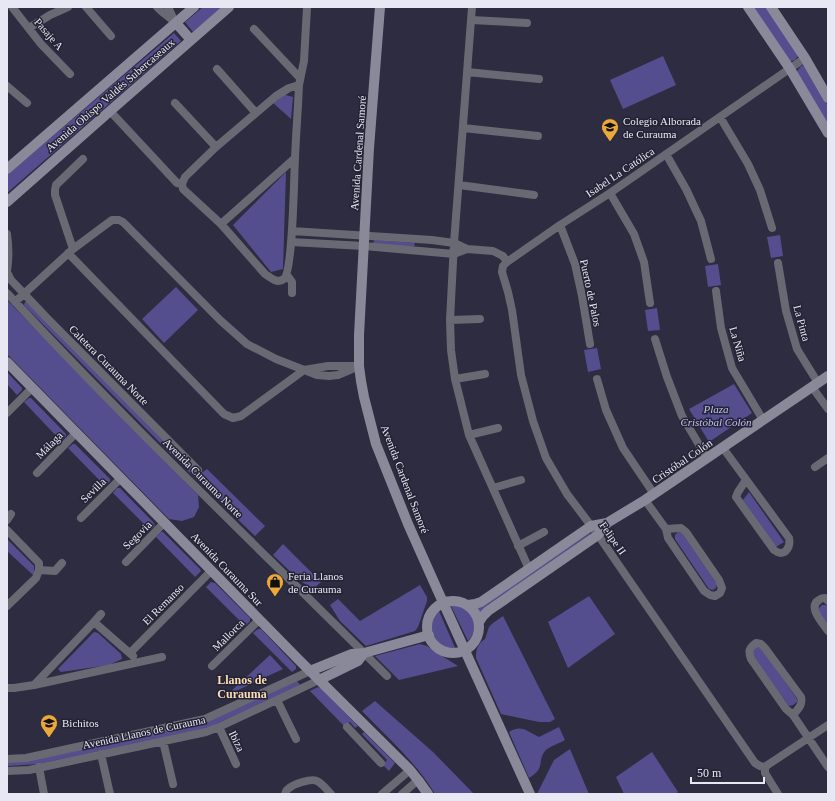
<svg xmlns="http://www.w3.org/2000/svg" width="835" height="801" viewBox="0 0 835 801" font-family="'Times New Roman',serif">
<style>
.green{fill:#544e8e}
.lines{fill:none;stroke-linecap:round;stroke-linejoin:round}
.street{stroke:#686973;stroke-width:8}
.secondary{stroke:#898999;stroke-width:10}
.labels{text-anchor:middle;dominant-baseline:central;stroke-width:3;stroke-linejoin:round;paint-order:stroke}
.street-label{font-size:11px;fill:#e8e8f5;stroke:#232335}
.poi-label{font-size:11px;fill:#e8e8f5;stroke:#232335;text-anchor:start}
.park-label{font-size:11px;font-style:italic;fill:#c4c3f1;stroke:#232335}
.neighbourhood-label{font-size:12px;font-weight:bold;fill:#fcdfb8;stroke:#232335}
</style>
<rect width="100%" height="100%" fill="#2d2c40"/>
<!-- green -->
<path class="green" d="M203,7H222L193,32L185,22Z
M751,7H766L799,55L795,60L788,62Z
M174,33L181,41L7,193V175Z
M663,56L676,85L623,109L610,80Z
M805,65L828,106V126L796,72L801,66Z
M282,94L293,97L291,119L272,102Z
M286,172L283,269L271,272L233,225Z
M780,235L783,256L771,258L767,237Z
M375,240L414,243L415,245L413,247L375,244L373,242Z
M718,264L721,285L708,287L705,266Z
M176,287L198,310L164,343L142,319Z
M7,300L198,495L199,507L194,517L182,521L169,519L7,354Z
M25,302H28L175,451L176,459L24,305Z
M657,308L660,330L648,331L645,310Z
M597,348L601,369L588,372L584,350Z
M7,372L22,388V390L17,395L7,384Z
M734,384L752,413L709,442L689,409Z
M29,398H31L66,434V436L61,441L24,402Z
M73,444H75L110,479V481L105,486L68,448Z
M185,460L200,474L207,469L265,526L255,536L187,470Z
M117,488H120L154,523L155,526L150,530L113,493Z
M749,492L784,542L776,547L743,500Z
M161,532H163L200,569L201,571L195,577L156,537Z
M678,532L682,533L717,584L716,588L713,590L709,589L675,539V535Z
M590,533L591,534L480,612L478,610V608Z
M7,539L34,566V572L33,575L7,551Z
M283,544L321,582L313,589L299,580L273,555Z
M211,582L215,583L250,618V621L245,626L206,587Z
M420,585L427,597V601L418,627L415,631L366,646L340,621L330,605L338,599L360,621Z
M589,596L615,634L568,668L548,622Z
M458,604C477,609 480,628 468,641L451,606Z
M822,605H826L828,606V626L819,613V608Z
M439,611L456,650C442,650 431,639 432,625C432,619 435,614 439,611Z
M503,616L555,719L550,722H539L501,714L476,658V654L477,648L481,642L485,639L489,627L493,623Z
M258,629H261L296,666V669L292,672L253,633Z
M94,632L98,633L121,654L122,659L109,665L61,672L58,669Z
M420,644L427,646L437,653L458,666L399,680L375,656Z
M756,647L760,648L762,649L797,699V702L793,705L789,706L752,656V651Z
M270,655L283,669L236,691L229,693Z
M297,681L300,685L298,686L214,725L203,729L38,764L8,766L7,765V762L207,722Z
M318,687L321,688L358,726L355,728L350,722L344,726L310,691Z
M375,701L433,752L474,794H435C416,762 387,737 362,711Z
M559,727L565,740C560,743 548,747 545,751C537,761 546,768 529,778L509,732C523,724 527,732 539,737Z
M364,732L395,763L389,771L383,765L387,760L362,734Z
M570,749L589,794H537L554,760Z
M652,752L678,792L675,794H624L616,777Z"/>
<g class="lines">
<!-- street -->
<path class="street" d="M12,7L41,44L70,74
M86,7L111,36
M157,7L161,11L176,23
M168,7L174,20
M472,7L454,243L450,320L451,350L455,379L469,435L529,569
M471,20L527,23
M29,28L50,15L68,7
M254,29L300,78
M217,69L256,113
M467,72L539,79
M7,86L27,103
M175,103L216,147
M110,111L177,183L182,184L183,189L221,224L265,274C271,278 277,284 284,279C293,270 294,176 295,158C296,134 298,109 299,85L304,61L307,7
M720,117L748,164L760,190L772,228
M463,128L538,136
M666,154L686,189L701,221L711,259
M182,184L185,177L216,147L276,96L289,88L299,85
M459,185L534,195
M610,193L634,234L644,262L650,303
M221,224L295,158
M560,225L575,264L582,296L590,344
M292,231L432,240L454,243L467,249L493,251L503,256L507,262
M291,242L364,246L454,254L467,249
M73,249L55,195V190L56,185L83,159
M68,253L224,414L233,418L241,416L304,370L328,366H355
M778,263L786,311L797,349L818,383
M7,271C9,258 9,247 7,234
M7,272L11,280L47,318L198,470
M287,275L292,282V293
M716,291L721,328L732,368L763,420
M7,293C129,425 260,549 387,676
M15,302L73,249L112,220H119L123,222L220,320L247,344L276,359L317,375L329,376L338,375L359,366
M450,320L480,319
M655,339L667,377L682,416L707,458
M455,379L485,374
M597,379L606,410L623,448L654,494
M812,387L828,409
M7,413L32,388
M469,435L498,428
M723,448L789,538C791,548 784,558 774,550L736,497L738,492L746,480
M815,467L828,458
M37,473L76,433
M493,488L521,480
M645,500L666,529L668,538L704,591L710,595L715,596L720,593L722,588L719,580L686,532L681,528L666,529
M81,518L121,478
M7,520L11,514
M7,530L39,563V570L36,578L7,606
M518,546L544,532
M126,562L164,523
M39,570L55,571L62,563
M828,601L825,598C821,598 822,598 819,600C807,607 823,623 828,631
M94,622L133,656
M130,653L211,571
M212,666L259,620
M35,684L94,622L101,614
M7,688H14L34,685L162,657
M277,700L296,739
M793,715C798,709 803,705 801,697L765,648L761,644L756,643C749,648 748,651 751,659L786,709L793,715L828,767
M219,727L236,764
M347,727L381,763
M163,741L173,784
M101,754L110,794
M7,759L26,758L205,719L310,671
M39,767L44,794
M765,767L769,764L828,725
M7,771L29,770L206,732L219,727L319,680
M285,794C286,792 286,790 288,789C293,784 311,778 317,781C323,784 327,790 331,794
M382,794L410,770
M402,794L418,780
M778,794L765,773V767L760,766L755,763L598,535L567,494L546,458L533,421L521,375L512,310L508,292L502,272L503,266L507,262L560,225L610,193L805,58"/>
<!-- secondary -->
<path class="secondary" d="M380,7L369,148L359,335V366L361,381L364,397L376,444L408,524L437,589L530,794
M748,7L790,69L828,133
M771,7L805,58L828,98
M176,23L191,40
M7,169L194,7
M7,202L110,111L229,7
M7,362L299,660L410,770L418,780L428,794
M427 627a26 26 0 1 1 52 0a26 26 0 1 1-52 0Z
M468,605L475,604L481,602L591,526L607,523L645,500L828,376
M479,622L483,616L488,611L598,535L607,523
M310,671L352,654L364,653L429,635
M319,680L358,661L364,653"/>
</g>
<!-- icons -->
<defs>
<g id="school-pin" transform="scale(0.9)"><path d="M0 17L-7.5 6A9.5 9.5 0 1 1 7.5 6Z" fill="#eca93a" stroke="#232335"/><path d="M0-5L7-2L0 1L-7-2ZM-4 1L0 2.5L4 1V4Q0 6-4 4Z" fill="#111"/></g>
<g id="shop-pin" transform="scale(0.9)"><path d="M0 17L-7.5 6A9.5 9.5 0 1 1 7.5 6Z" fill="#eca93a" stroke="#232335"/><path d="M-5-2.5h2.3a2.7 3.5 0 0 1 5.4 0H5L5.5 6h-11ZM-1.5-2.5h3a1.5 2.3 0 0 0-3 0Z" fill="#111"/></g>
</defs>
<g fill-rule="evenodd">
<use href="#school-pin" x="610" y="127"/>
<use href="#shop-pin" x="275" y="582"/>
<use href="#school-pin" x="49" y="723"/>
</g>
<g class="labels">
<!-- street labels -->
<g class="street-label">
<text transform="translate(49 34) rotate(49)">Pasaje A</text>
<text transform="translate(110 95) rotate(-41)">Avenida Obispo Valdés Subercaseaux</text>
<text transform="translate(358 153) rotate(-86)">Avenida Cardenal Samoré</text>
<text transform="translate(620 172) rotate(-34)">Isabel La Católica</text>
<text transform="translate(591 293) rotate(78)">Puerto de Palos</text>
<text transform="translate(802 323) rotate(75)">La Pinta</text>
<text transform="translate(738 344) rotate(74)">La Niña</text>
<text transform="translate(109 365) rotate(45)">Caletera Curauma Norte</text>
<text transform="translate(49 445) rotate(-45)">Málaga</text>
<text transform="translate(682 461) rotate(-34)">Cristóbal Colón</text>
<text transform="translate(203 478) rotate(45)">Avenida Curauma Norte</text>
<text transform="translate(405 479) rotate(69)">Avenida Cardenal Samoré</text>
<text transform="translate(93 490) rotate(-44)">Sevilla</text>
<text transform="translate(137 535) rotate(-45)">Segovia</text>
<text transform="translate(613 538) rotate(55)">Felipe II</text>
<text transform="translate(227 569) rotate(46)">Avenida Curauma Sur</text>
<text transform="translate(163 604) rotate(-45)">El Remanso</text>
<text transform="translate(228 635) rotate(-45)">Mallorca</text>
<text transform="translate(144 732) rotate(-12)">Avenida Llanos de Curauma</text>
<text transform="translate(237 741) rotate(64)">Ibiza</text>
</g>
<!-- poi labels -->
<g class="poi-label">
<text x="623" y="121">Colegio Alborada<tspan x="623" dy="13">de Curauma</tspan></text>
<text x="288" y="576">Feria Llanos<tspan x="288" dy="13">de Curauma</tspan></text>
<text x="62" y="723">Bichitos</text>
</g>
<!-- park labels -->
<g class="park-label">
<text x="716" y="409">Plaza<tspan x="716" dy="13">Cristóbal Colón</tspan></text>
</g>
<!-- neighbourhood labels -->
<g class="neighbourhood-label">
<text x="242" y="680">Llanos de<tspan x="242" dy="14">Curauma</tspan></text>
</g>
</g>
<!-- border -->
<rect width="835" height="801" fill="none" stroke="#e8e8f5" stroke-width="16"/>
<!-- scale -->
<path d="M691 777v6h73v-6" fill="none" stroke="#e8e8f5" stroke-width="2"/>
<text x="697" y="777" font-size="12" fill="#e8e8f5" stroke="#232335" stroke-width="3" paint-order="stroke">50 m</text>
</svg>
